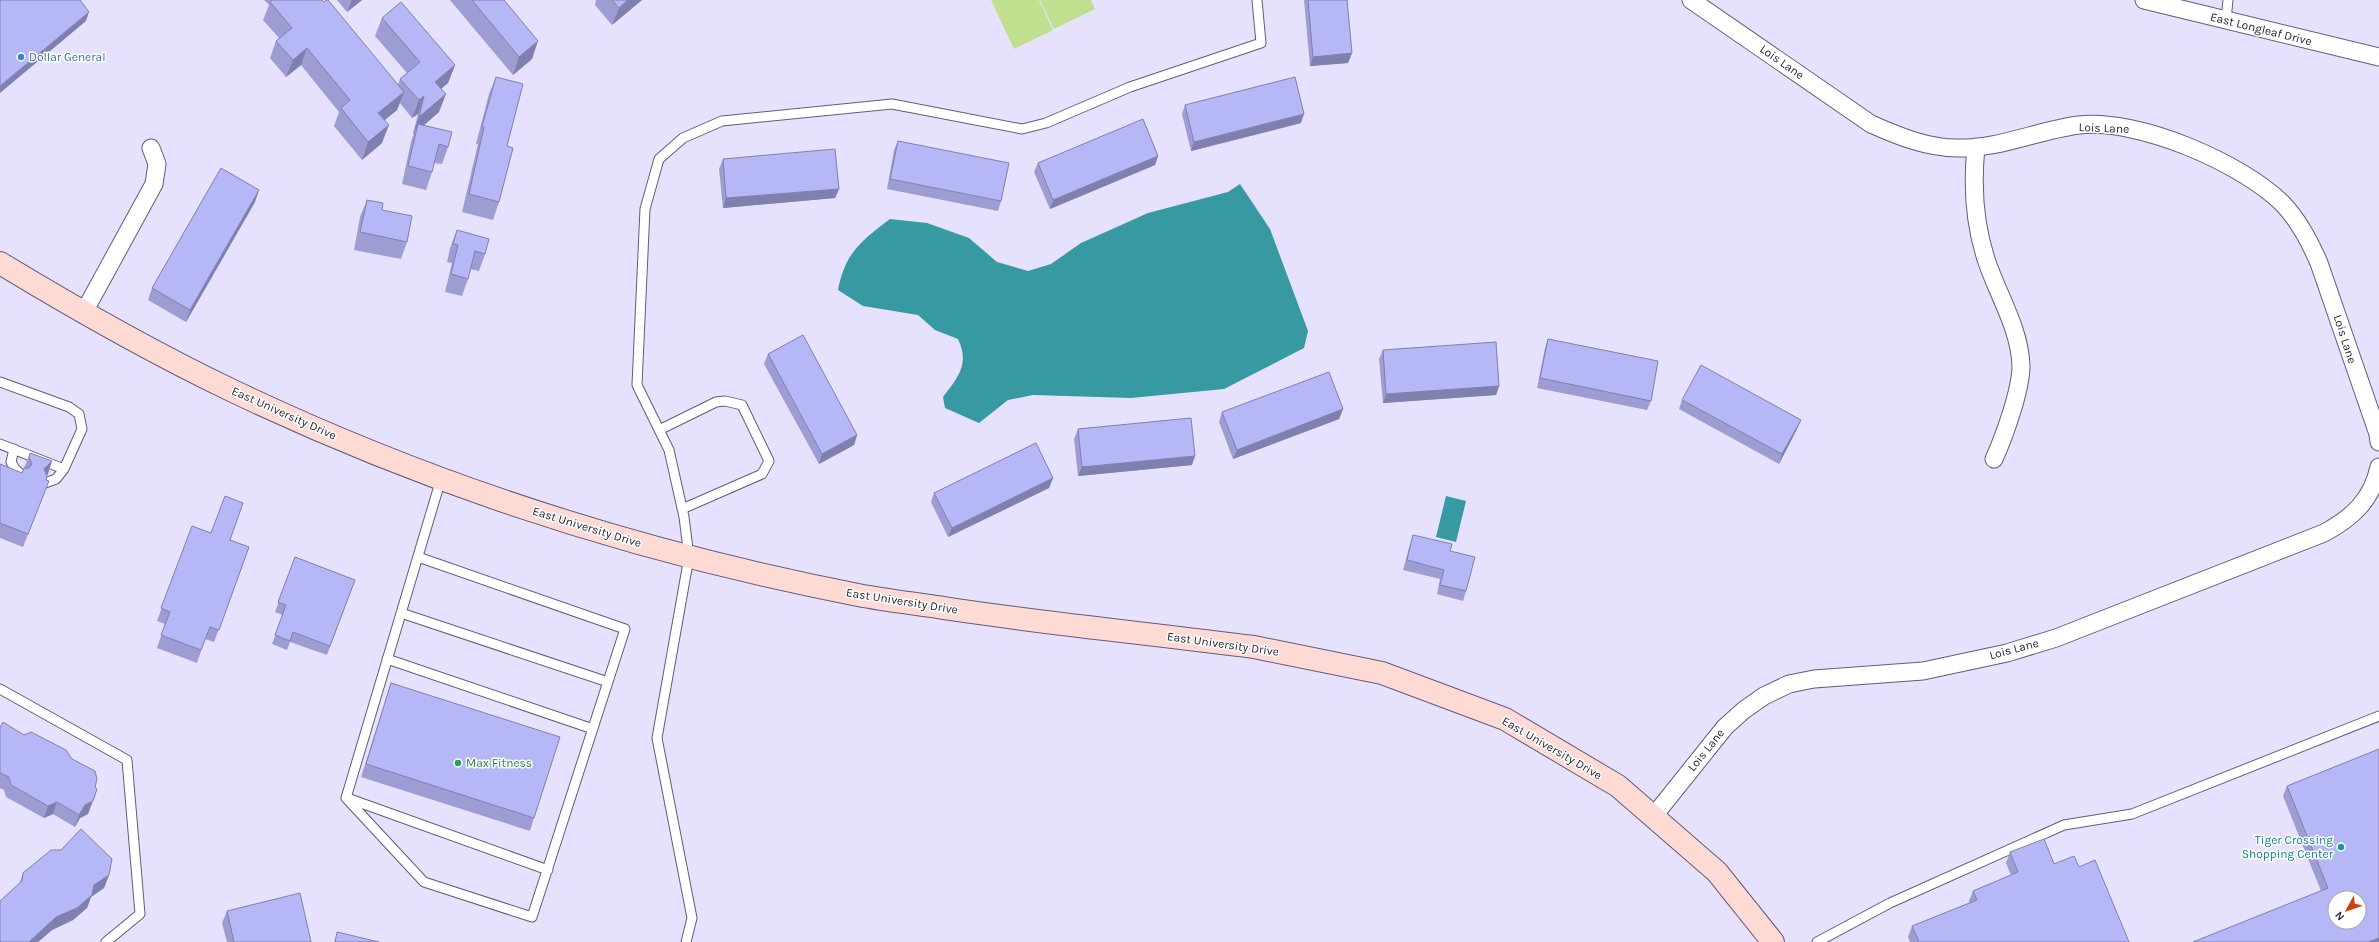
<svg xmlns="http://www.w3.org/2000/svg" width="2379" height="942" viewBox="0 0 2379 942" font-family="Karla,sans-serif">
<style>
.green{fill:#bfe18f}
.water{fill:#379aa2}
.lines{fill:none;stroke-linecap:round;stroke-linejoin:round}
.lane-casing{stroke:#625c7a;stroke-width:11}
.street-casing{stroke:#625c7a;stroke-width:19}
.secondary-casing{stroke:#625c7a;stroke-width:24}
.lane{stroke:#fff;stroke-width:9}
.street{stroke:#fff;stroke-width:17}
.secondary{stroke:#fddad3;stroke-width:22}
.wall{fill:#9d9dd4}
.shaded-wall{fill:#7f80ad}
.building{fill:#b6b7f7;stroke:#7f80ad;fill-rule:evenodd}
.shop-dot{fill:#3f7fe0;stroke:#fff;stroke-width:1.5}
.leisure-dot{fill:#2e9e5b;stroke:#fff;stroke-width:1.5}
.culture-dot{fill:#0f9aa8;stroke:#fff;stroke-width:1.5}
.labels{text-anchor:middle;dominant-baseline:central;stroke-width:3;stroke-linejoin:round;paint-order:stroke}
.street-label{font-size:12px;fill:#282633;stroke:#fff}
.shop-label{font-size:12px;fill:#366cbe;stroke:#fff;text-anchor:start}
.leisure-label{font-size:12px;fill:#27864d;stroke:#fff;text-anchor:start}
.culture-label{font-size:12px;fill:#0d838f;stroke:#fff;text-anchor:end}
</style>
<rect width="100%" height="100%" fill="#e6e1fd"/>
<!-- green -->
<path class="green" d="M991,0H1039L1053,30L1014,49Z
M1040,0H1091L1095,9L1054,29Z"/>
<!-- water -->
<path class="water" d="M1240,184L1270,229L1308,331L1304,348L1224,389L1131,398L1033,395L1008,400L979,423L945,408L943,397C958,377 970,364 958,339L935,330L918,315L863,306L838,290C845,253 861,241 890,219L927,223L969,238L997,262L1028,271L1051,264L1081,243L1148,213L1228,192Z
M1446,496L1466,501L1456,542L1436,537Z"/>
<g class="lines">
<!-- lane casing -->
<g class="lane-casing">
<path id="lane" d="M2226,20L2228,0
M0,382L69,407L79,414L82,429L64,469L0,444
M659,430L716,402L725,401L742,405L769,461L762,474L682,509
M14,449L11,462L15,469L22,475
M45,483L56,479L64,469
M401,613L608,682
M387,659L593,729
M0,689L127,760L140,914L106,942
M346,798L424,882L532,917L625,629L418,557
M346,798L441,479
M347,798L548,870
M686,942L692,918L657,738L689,557L684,517L669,450L637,385L645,209L659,159L683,138L722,121L892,104L1022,129L1046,123L1130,87L1261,43L1257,0
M1817,942L1890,903L2064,825L2132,814L2379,716"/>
</g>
<!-- street casing -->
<g class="street-casing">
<path id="street" d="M1691,0L1871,124C1898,136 1927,148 1958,148C1999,149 2039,130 2079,125C2138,118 2242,163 2283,204C2299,221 2310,242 2319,263L2378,434L2379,442
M2144,0L2379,57
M1976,147C1972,186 1974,224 1987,262C1998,295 2020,329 2021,366C2021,390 2004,437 1994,459
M84,312L154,184L157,164L151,148
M1653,817L1725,727L1744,710L1764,696L1789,684L1814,679L1923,671L2007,653L2056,638L2324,533C2352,518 2372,500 2379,467"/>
</g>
<!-- secondary casing -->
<g class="secondary-casing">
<path id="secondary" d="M0,263C76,309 153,353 233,391C432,486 643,553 858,595C889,601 920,604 950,609C1051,624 1153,634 1254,647L1382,673L1505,719L1618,786L1717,872L1773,942"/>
</g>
<!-- lane -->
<use href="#lane" class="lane"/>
<!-- street -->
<use href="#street" class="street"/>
<!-- secondary -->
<use href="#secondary" class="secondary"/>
</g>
<!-- wall -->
<path class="wall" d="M264,0H322L398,85L400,79L407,73L375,36L382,18L455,65L448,83L441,89L439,112L424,125L448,147L442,164L434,163L432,172L426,190L402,184L411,142L414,133L413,134L418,114L412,118L400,103L397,110L385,120L382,143L362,160L334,126L339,112L301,65L286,77L270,58L276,41L279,38L263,20L269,5Z
M337,0H362L347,12Z
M450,0H504L532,59L513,75Z
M596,0H642L612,25L595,5Z
M1304,0H1347L1352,53L1348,63L1310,66Z
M496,77L507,146L499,202L493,220L462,212L478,144H476L489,94Z
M1185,105L1301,123L1191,151L1182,114Z
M898,141L1001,201L998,211L887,189L894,150Z
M1158,156L1155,165L1050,209L1034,172L1038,163Z
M723,159L839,189L835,198L723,208L719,169Z
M367,200L407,242L401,259L354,250L360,217Z
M255,202L186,322L148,300L152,288Z
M457,230L485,254L479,271L470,269L468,279L462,296L445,292L452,263L447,262L450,248Z
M1548,339L1651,401L1647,410L1537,388L1545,348Z
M1383,350L1499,386L1496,395L1383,403L1379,359Z
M768,354L857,435L854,445L819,464L764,364Z
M1682,400L1801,420L1797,429L1779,464L1679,409Z
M1343,409L1339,419L1233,459L1219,422L1222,412Z
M1078,429L1192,465L1078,476L1074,439Z
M30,453L48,474L47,475L44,494L23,547L0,538V464L22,473Z
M1053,478L1049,488L948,537L931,502L934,493Z
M192,526L249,547L214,642L205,639L197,663L157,648L165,624L157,621Z
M1413,535L1450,551L1466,591L1463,601L1437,594L1440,579L1403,570L1410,544Z
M295,557L355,580L327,655L290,642L287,650L272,644L283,615L275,612Z
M391,683L534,818L530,831L361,777L387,696Z
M0,728L24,735L72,759L95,787L88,814L80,818L75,827L53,814L44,818L6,797L4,790L0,788Z
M2287,786L2379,942L2321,891L2283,796Z
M2010,852L2054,864L2079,867L2129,942H1910L1908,937L1912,926L1969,903V901L1973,891L2011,875L2006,863Z
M23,873L109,875L104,888L91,897L87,908L73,920L52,930L38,942H0Z
M227,911L311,942H227L222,923Z"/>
<!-- shaded-wall -->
<path class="shaded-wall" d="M352,0H362L347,12Z
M628,0H642L612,25L619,8Z
M89,12L86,21L0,93V86Z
M538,41L532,59L513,75L519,57Z
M307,48L301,65L286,77L293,60Z
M1352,53L1348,63L1310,66L1313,57Z
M455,65L448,83L429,99L435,82Z
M404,92L397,110L372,130L378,113Z
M446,94L439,112L416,132L418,124L414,133L413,134L419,117Z
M424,96L418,114L412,118L419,100Z
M1304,114L1301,123L1191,151L1194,142Z
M389,125L382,143L362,160L368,142Z
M1158,156L1155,165L1050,209L1053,200Z
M839,189L835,198L723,208L726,198Z
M259,190L255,202L186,322L190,310Z
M1499,386L1496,395L1383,403L1386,394Z
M1343,409L1339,419L1233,459L1237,450Z
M1801,420L1797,429L1779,464L1782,454Z
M857,435L854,445L819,464L822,454Z
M1195,456L1192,465L1078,476L1082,467Z
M52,461L48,474L39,482L44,469Z
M1053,478L1049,488L948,537L952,528Z
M93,801L88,814L80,818L75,827L79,815L85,805Z
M57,802L53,814L44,818L48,806Z
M109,875L104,888L91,897L87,908L73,920L52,930L38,942H29L56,917L94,885Z
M2379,938V942H2368Z"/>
<!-- building -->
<path class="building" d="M0,0H80L89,12L0,86Z
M272,0H322L324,2L327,0H328L404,92L378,113L389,125L368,142L341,108L350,100L307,48L293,60L276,41L292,28L270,2Z
M472,0H504L538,41L519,57Z
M612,0H628L619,8Z
M1308,0H1347L1352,53L1313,57Z
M401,2L455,65L435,82L446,94L419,117L424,96L419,100L400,79L420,62L382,18Z
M496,77L523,84L507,146L513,148L499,202L469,194L484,127L482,126Z
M1295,77L1304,114L1194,142L1185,105Z
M1143,119L1158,156L1053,200L1038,163Z
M418,124L452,132L448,147L439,144L432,172L408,166Z
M898,141L1009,163L1001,201L890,179Z
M835,149L839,189L726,198L723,159Z
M221,168L259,190L190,310L152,288Z
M367,200L383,203L382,210L412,216L407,242L360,232Z
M457,230L489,239L485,254L475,251L468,279L451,274L458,245L453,244Z
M803,335L857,435L822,454L768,354Z
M1548,339L1658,361L1651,401L1540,378Z
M1496,342L1499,386L1386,394L1383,350Z
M1701,365L1801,420L1782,454L1682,400Z
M1329,372L1343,409L1237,450L1222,412Z
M1191,418L1195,456L1082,467L1078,429Z
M1036,443L1053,478L952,528L934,493Z
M30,453L52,461L44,469L47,476L46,480L49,481L28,534L0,523V464L22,473L24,468H29L32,464L29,457Z
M225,496L243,503L230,540L249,547L219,630L210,627L201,650L161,635L170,612L161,608L192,526L211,533Z
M1413,535L1452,544L1450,551L1475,557L1466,591L1440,585L1444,570L1407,560Z
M295,557L355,580L330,646L293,632L290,641L275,635L286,605L278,602Z
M391,683L560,737L534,818L366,764Z
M3,722L24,735L31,732L66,750L72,759L95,771L97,779L95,787L97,789L93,801L85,805L79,815L57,802L48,806L11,785L9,777L0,773V728Z
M2379,749V938L2368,942H2193L2328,888L2287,786ZM2335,898H2359V922H2335Z
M81,829L112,859L109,875L94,885L92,895L77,908L56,917L29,942H0V901L22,881L23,873L51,850H61Z
M2044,839L2054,864L2074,856L2079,867L2095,860L2129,942H1919L1912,926L1977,900L1973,891L2018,872L2010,852Z
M300,893L311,942H234L227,911Z
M337,932L379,942H335Z"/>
<!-- markers -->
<circle class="shop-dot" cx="21" cy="57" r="4"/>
<circle class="leisure-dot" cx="458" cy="763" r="4"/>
<circle class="culture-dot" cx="2341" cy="847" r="4"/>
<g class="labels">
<!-- street labels -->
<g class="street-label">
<text transform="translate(2261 29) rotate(14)">East Longleaf Drive</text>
<text transform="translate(1782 62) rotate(35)">Lois Lane</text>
<text transform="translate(2104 128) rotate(2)">Lois Lane</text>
<text transform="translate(2345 339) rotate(72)">Lois Lane</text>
<text transform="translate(284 413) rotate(24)">East University Drive</text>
<text transform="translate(587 527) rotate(17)">East University Drive</text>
<text transform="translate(902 601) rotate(9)">East University Drive</text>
<text transform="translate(1223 644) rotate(8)">East University Drive</text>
<text transform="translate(2014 649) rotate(-15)">Lois Lane</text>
<text transform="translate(1552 748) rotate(30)">East University Drive</text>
<text transform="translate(1706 750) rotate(-51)">Lois Lane</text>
</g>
<!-- shop labels -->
<g class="shop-label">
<text x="29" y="57">Dollar General</text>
</g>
<!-- leisure labels -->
<g class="leisure-label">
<text x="466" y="763">Max Fitness</text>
</g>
<!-- culture labels -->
<g class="culture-label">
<text x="2333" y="840">Tiger Crossing<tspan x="2333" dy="14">Shopping Center</tspan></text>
</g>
</g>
<!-- north arrow -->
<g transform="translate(2347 910) rotate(230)"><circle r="19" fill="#ffffff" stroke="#a9a8ad"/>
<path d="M0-3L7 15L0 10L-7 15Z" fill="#ca4406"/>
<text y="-6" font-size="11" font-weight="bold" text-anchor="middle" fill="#282633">N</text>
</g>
</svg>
